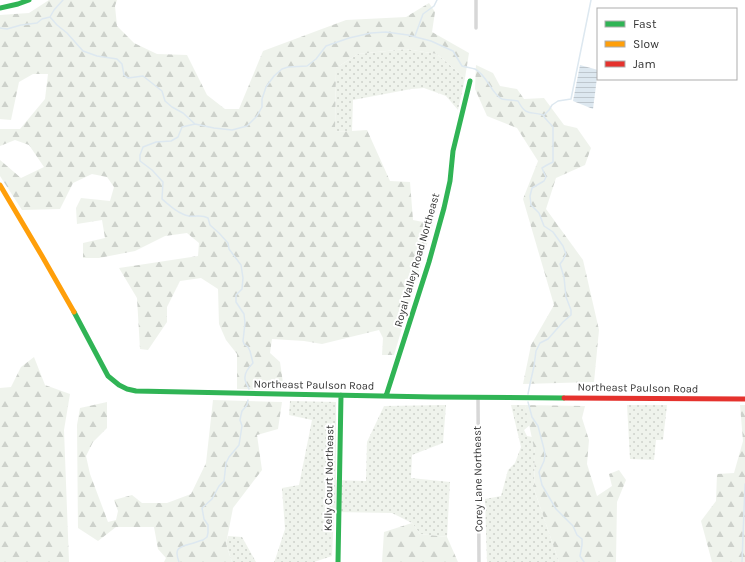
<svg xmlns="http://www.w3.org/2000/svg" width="745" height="562" viewBox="0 0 745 562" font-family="Karla,sans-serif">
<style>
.grass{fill:url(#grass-dots)}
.forest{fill:url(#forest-firs)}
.water{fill:url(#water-rules)}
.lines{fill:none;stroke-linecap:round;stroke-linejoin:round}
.stream{stroke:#dde8f0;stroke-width:1.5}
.street{stroke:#d7d7d7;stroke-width:3.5}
.fast{stroke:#30b455;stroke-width:5}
.slow{stroke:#ff9f0a;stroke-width:5}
.jam{stroke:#e5322d;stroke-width:5}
.labels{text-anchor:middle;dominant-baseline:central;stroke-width:4;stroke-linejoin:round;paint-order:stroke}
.street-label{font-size:11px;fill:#333;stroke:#fff}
</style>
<defs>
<pattern id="grass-dots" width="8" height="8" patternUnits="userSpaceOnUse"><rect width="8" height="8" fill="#eff3ec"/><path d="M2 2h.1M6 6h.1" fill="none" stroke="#cdd1cb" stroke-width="1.8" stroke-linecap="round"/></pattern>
<pattern id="forest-firs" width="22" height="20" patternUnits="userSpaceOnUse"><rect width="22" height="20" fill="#eff3ec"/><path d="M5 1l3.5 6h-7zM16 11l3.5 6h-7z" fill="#cdd1cb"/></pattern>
<pattern id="water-rules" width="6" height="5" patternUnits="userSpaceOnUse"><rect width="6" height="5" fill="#dde8f0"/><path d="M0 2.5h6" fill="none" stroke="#bec7ce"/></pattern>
</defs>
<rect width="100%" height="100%" fill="#fff"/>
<!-- grass -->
<path class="grass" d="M406,49L437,54L465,78L458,110L446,96L424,88L411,89L353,100L352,131L335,132L336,68L358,54Z
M290,401L336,402V480L366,481L367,442L384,406L446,405L443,443L412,455L411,478L450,482L447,537L420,534L412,523L392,513L334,512L332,556L314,562H274L275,560L285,529L282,488L299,485L312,420L289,415Z
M511,405H525L530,425L524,430L527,436L532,437L535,453L534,489L559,562H487L485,499L501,496L508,470L515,463L521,447Z
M627,405H667L663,440H656L654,460L630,459Z
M228,536L242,537L256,562H232L226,544Z"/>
<!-- forest -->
<path class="forest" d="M49,0H117L115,6L117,26L134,43L157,54L187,55L207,95L225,109H239L263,51L346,20L406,17L429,3L435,12L432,32L469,53L465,78L437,54L406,49L358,54L336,68L335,132L367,130L390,181L410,182L413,220L433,224L394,355H382L383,338L379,330L322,344L304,341L272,339L270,353L280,362L284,390L237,389V354L226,340L219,324L218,289L201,278L180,281L167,307V322L148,350L140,349L137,298L119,268L198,256L199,243L187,233L165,236L135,251L99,258H83V243L105,238L102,220L77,224L76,208L81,198L110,201L114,187L107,177L92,174L73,183L60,209L22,210L0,176V160L21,178L44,167L29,145L15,140L0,146V129H20L45,99L48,74H33L19,82L11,120L0,119V15L29,13Z
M476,65L493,73L500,86L517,89L524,99L544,98L564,125L577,128L591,148L585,165L556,178L546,209L583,260L599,330L594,382L523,384L531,345L554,305L523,199L538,161L517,128L487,116L475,89Z
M34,357L45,385L70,394L64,430L69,562H0V388L11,387L21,367Z
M213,400L282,402L278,429L257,435L262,470L233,508L226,544L232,562H164L166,558L158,549L154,527H116L98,541L78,528L77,425L80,408L107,402V428L93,442L86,456L90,474L108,522L116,520L118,511L114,500L132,495L142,503H167L191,494L206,463Z
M525,405L585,406L582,418L589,440L587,464L597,496L612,486L609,474L619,470L626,480L617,502L616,562H559L534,489L535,453Z
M740,405H745V562H712L701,521L716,501L717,474L734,473L743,441Z
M412,523L420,534L447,537L458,562H382L384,532Z"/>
<!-- water -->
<path class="water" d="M580,65L598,70L593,109L573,101Z"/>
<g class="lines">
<!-- stream -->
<path class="stream" d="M50,17L57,25L67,33L83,51L97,56L117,59L122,64L124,75L128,78L143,76L162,91L165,101L172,107L183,113L195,124L214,128L232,130L247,126L257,116L262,107V99L266,87L274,76L282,69L288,67L307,66L316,59L326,46L349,38L371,33L386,32L408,35L431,41L453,51L462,66C466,67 471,68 475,69C487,75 492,95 502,99C506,100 513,100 518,101C526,116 529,111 543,115L545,118L553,127V162L547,165L542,168L544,173L546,177L544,181L532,188L530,196L531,205L539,213L544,226L553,232L563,246L566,254L563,260L560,264L564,277L566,297L571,310V315L563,322L548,339L540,343L536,351L534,366L530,384L528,394
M50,17L54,10L63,0
M0,28L7,29L21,25L37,23L42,19L50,17
M415,36L423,14L434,6L437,0
M544,115L549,110L552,105L558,101L571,99L591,0
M195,124L182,127L178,137L171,141L156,142L143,147L140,155V161L152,170L163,182L162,199C170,206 179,214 189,216C197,217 201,214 208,218L210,225L219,233L228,243L229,249L241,265L243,278L242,289L236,295V302L244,314L245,323L243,341L244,344L248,347L250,351L253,363C250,366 245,372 245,377C244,381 248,386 249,389
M528,402L532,417L538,426L544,449L545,455L544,461L539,472L542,485L556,509L573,526L577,535L582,539V545L580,556L584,562
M179,562C174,549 178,547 190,544C195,543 198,541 203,540L207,537L208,533V525L204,519L202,508L212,499L219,486L224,481L226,463L229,457L239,445L242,426L240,420L241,415L242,411L247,405L248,400
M742,562L745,484"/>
<!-- street -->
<path class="street" d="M476,28V0
M478,397L479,562"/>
<!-- fast -->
<path class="fast" d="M0,8L18,4L29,0
M74,312L108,376L119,385L127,389L136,391L433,397L564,398
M386,396L429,262L444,208L450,181L453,151L470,81
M338,562L341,395"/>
<!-- slow -->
<path class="slow" d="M0,185L42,256L74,312"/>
<!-- jam -->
<path class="jam" d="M564,398L745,399"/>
</g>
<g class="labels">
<!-- street labels -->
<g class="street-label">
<text transform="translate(417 260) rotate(-74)">Royal Valley Road Northeast</text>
<text transform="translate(314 385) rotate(1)">Northeast Paulson Road</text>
<text transform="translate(638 388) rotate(1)">Northeast Paulson Road</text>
<text transform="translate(329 478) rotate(-89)">Kelly Court Northeast</text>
<text transform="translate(478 479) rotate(-91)">Corey Lane Northeast</text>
</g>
</g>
<!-- legend -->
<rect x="597" y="8" width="140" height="72" fill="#ffffff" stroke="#adadad"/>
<rect x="605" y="21" width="20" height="6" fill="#30b455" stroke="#adadad"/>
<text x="633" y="28" font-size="12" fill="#333333">Fast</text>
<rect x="605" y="41" width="20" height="6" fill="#ff9f0a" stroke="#adadad"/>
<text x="633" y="48" font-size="12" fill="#333333">Slow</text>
<rect x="605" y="61" width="20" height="6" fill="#e5322d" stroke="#adadad"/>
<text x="633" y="68" font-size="12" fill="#333333">Jam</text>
</svg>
